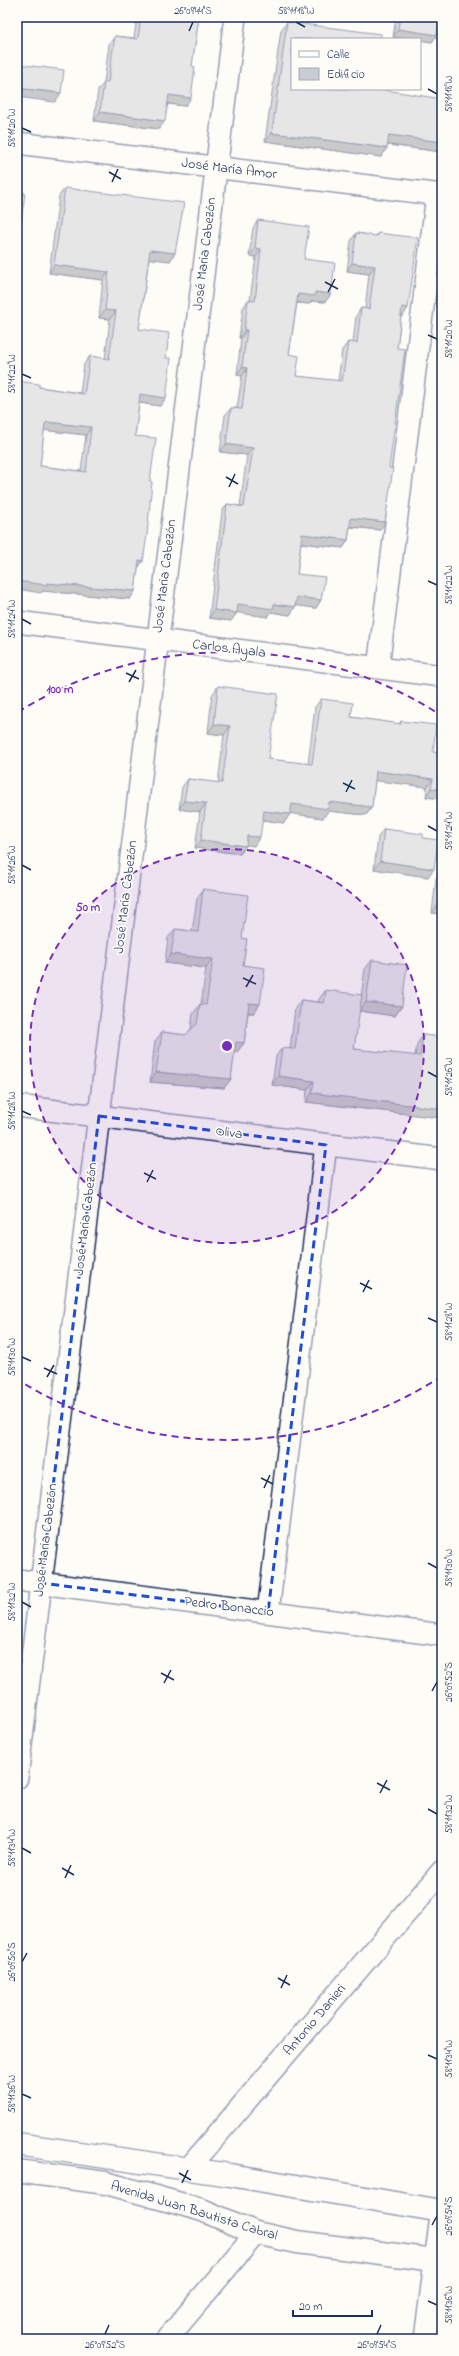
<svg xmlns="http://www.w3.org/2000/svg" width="459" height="2356" viewBox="0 0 459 2356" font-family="'Indie Flower',sans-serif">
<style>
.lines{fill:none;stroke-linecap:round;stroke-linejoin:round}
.minor-casing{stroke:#1b2f5e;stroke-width:24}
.secondary-casing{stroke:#1b2f5e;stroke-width:25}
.minor{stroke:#fdfcf7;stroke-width:21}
.secondary{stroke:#fdfcf7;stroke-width:22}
.wall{fill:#adafb5;stroke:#1b2f5e;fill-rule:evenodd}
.shaded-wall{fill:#8d8f94;stroke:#1b2f5e}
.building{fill:#c9ccd3;stroke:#1b2f5e;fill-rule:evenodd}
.marked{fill:none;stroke:#1d4ed8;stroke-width:3;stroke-dasharray:8 5;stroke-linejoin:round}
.ticks{fill:none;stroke:#1b2f5e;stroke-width:1.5}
.ring{fill:none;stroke:#7b2cbf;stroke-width:2;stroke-dasharray:7 5}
.labels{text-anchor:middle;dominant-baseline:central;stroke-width:3.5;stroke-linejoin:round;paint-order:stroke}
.street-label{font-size:14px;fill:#1b2f5e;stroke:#fdfcf7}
.centre{fill:#7b2cbf;stroke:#fdfcf7;stroke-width:2}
.ring-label{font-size:12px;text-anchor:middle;font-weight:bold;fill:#7b2cbf;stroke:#fdfcf7;stroke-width:3.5;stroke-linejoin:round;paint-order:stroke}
.neatline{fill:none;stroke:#1b2f5e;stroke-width:1.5}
.ticks-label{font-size:10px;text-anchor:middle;fill:#1b2f5e}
</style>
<rect width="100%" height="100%" fill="#fdfcf7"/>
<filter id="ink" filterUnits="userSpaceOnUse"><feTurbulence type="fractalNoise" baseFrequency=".025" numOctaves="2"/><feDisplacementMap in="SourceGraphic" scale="8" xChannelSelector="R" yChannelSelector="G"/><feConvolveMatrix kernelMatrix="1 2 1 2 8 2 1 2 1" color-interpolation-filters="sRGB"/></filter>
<g filter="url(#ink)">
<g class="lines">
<!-- minor casing -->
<g class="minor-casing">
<path id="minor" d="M17,143L442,195
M17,622L442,676
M378,668L437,194
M17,1106L442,1159
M17,1580L442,1635
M268,1612L326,1145
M17,1778L235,17
M188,2169L442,1871
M167,2339L256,2233
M425,2339L442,2208"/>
</g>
<!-- secondary casing -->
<g class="secondary-casing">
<path id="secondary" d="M17,2144L230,2175L442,2211
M17,2171L106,2183L202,2210L256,2233L297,2242L442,2261"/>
</g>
<!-- minor -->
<use href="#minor" class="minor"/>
<!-- secondary -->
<use href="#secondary" class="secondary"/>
</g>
<!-- wall -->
<path class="wall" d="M137,17H199L185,106L168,104L159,129L94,121L98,90L104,83L109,44L115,36L134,38Z
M396,17H439L437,35L432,42L420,40V39H410L393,37Z
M287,22L292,89L442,99V152L388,145L381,157L265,141L281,30Z
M65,188L175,253L170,261L149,258L139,329L166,358V398L160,406L139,403L135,436L150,481L143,561L138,568L135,591L130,599L43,591L41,593L39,387L80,393L84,364L90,356L105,359L110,319L99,318L103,280L49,273L59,196ZM44,430L86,435L81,471L40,466Z
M258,220L304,259L331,294L325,302L312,301L309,304L297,303L289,354L296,376L338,381L342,350L348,342L353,343L356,316L361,308L365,309L369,274L347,271L351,241L356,233L376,236L378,233L403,316H401L397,348L380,530L350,527L348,540L343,548L301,543L297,574L321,600L316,608L296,605L290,615L271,612L268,617L237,612L231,621L209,618L222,512L227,504L240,506L247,455L220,452L225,415L231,408H237L242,376L237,375L241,338H239L243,308L248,300H250L256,257L249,256L253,228Z
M218,686L268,759L308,764L315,707L321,699L351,717L399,724L401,721L433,752L442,754V799L426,797L427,787L375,780L372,807L366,815L328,811L323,818L290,813L284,823L263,820L254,846L246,844V846L240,854L195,848L200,812L179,809L182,787L188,779L218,783L224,735L208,733L212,695Z
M384,829L423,838L428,877L374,869L378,837Z
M442,870V914L432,913L436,878Z
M203,889L242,938L243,965L254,1013H248L244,1043L237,1052H234L231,1079L224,1088L150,1082L155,1041L162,1032L185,1035L191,1029L193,1014L200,1004L201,1005L206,968L165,963L168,938L175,929L192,931L197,899Z
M372,960L402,1006L395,1016L359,1011L365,969Z
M326,990L354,1049L415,1056L417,1044L423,1035L440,1037L442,1035V1118L306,1102L307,1090L272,1085L276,1056L282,1048L290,1049L295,1008L301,1000L319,1002V999Z"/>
<!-- shaded-wall -->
<path class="shaded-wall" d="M398,29L437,35L432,42L420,40V39H410L393,37Z
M17,88L61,93L55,102L17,97Z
M169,95L191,98L185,106L163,103Z
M100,112L165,121L159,129L94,121Z
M272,133L387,148L381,157L265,141Z
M389,135L442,142V152L383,144Z
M255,248L261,249L256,257L249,256Z
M150,250L175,253L170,261L144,258Z
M352,263L375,266L369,274L347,271Z
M54,265L109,272L103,280L49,273Z
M315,292L331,294L325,302L312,301L309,304L292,302L298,294Z
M402,307L408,308L403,316L397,315Z
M105,310L116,311L110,319L99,318Z
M244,330H247L241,338H239Z
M242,367L247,368L242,376L237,375Z
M140,394L166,398L160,406L135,402Z
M47,422L91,427L86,435L42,430L45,424Z
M226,444L253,448L247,455L220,452Z
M351,518L385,522L380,530L346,526Z
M302,534L348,540L343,548L296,542Z
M139,560L143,561L137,569Z
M17,581L47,583L135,591L130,599L43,591L41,593L17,589Z
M297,597L321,600L316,608L291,605Z
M238,604H274L295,607L290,615L271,612L268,617L233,612Z
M214,610L237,613L231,621L209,618Z
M214,724L230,726L224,735L208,733Z
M376,771L433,779L427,787L370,780Z
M431,788L442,790V799L426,797Z
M184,801L206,803L200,812L179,809Z
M329,802L372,807L366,815L328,811L323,818L286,813L292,804Z
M264,811L290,814L284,823L258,819Z
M247,836L260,837L254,846L241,844Z
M201,840L246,846L240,854L195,848Z
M380,861L434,869L428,877L374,869Z
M438,904H442V914L432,913Z
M171,954L213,959L206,968L165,963Z
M366,1002L402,1006L395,1016L359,1011Z
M249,1003L260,1004L254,1013L243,1012Z
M236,1042L244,1043L237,1052L229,1051Z
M156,1072L231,1079L224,1088L150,1082Z
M278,1076L314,1081L307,1090L272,1085Z
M312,1093L442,1109V1118L306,1102Z"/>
<!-- building -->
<path class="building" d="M141,17H199L192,66L195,67L191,98L169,95L165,121L100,112L104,82H108L115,36L138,39Z
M400,17H439L437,35L398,29Z
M287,22L381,34V39H292V89H379L442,99V142L389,135L387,148L272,133Z
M17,64L64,70L61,93L17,88Z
M65,188L184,203L175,253L150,250L139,329L169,333L166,358H171L166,398L140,394L135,436L156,438L150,481L152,482L147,535L143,561L139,560L135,591L47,583V585L17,581V381L39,384V387L84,394L90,356L109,359L116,311L105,310L109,272L54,265ZM47,422L91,427L86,472L40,466L45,424Z
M17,192L25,193L17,251Z
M258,220L309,227L304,259L335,263L331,294L315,292V296L298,294L289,354L299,356L296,376L342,381L348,342L357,343L361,308L369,309L375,266L352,263L356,233L377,236L378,233L418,238L408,308L402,307L397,348L405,349L389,468H393L385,522L351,518L348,540L302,534L297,574L325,577L321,600L297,597L295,607L274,604L273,609L238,604L237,613L214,610L227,504L244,507L253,448L226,444L231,408L242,409L247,368L242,367L247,330H244L248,300L255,301L261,249L255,248Z
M218,686L278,694L268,759L312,764L321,699L353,703L351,717L401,724V721L436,725L433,752L442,754V790L431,788L433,779L376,771L372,807L329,802L328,809L292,804L290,814L264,811L260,837L247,836L246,846L201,840L206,803L184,801L188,779L222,783L230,726L214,724Z
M384,829L423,834V838L438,840L434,869L380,861Z
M442,873V904H438Z
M203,889L248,895L242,938L247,939L243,965L265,968L260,1004L249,1003L244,1043L236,1042L231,1079L156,1072L162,1032L185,1035L197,1024L200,1004L206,1005L213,959L171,954L175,929L198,932Z
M372,960L407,965L402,1006L366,1002Z
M326,990L362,995L354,1049L420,1056L423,1035L442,1037V1109L312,1093L314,1081L278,1076L282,1048L295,1049L301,1000L324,1003Z"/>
</g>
<!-- marked area -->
<path d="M0 0H459V2356H0ZM99,1116L326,1145L268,1612L41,1583Z" fill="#fdfcf7" fill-opacity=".55" fill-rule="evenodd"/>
<path class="marked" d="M99,1116L326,1145L268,1612L41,1583Z"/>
<!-- ticks -->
<path class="ticks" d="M296,22L305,27M189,31L193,22M428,89L437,94M22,128L31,132M109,172L121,179M112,182L118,169M325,282L338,289M328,292L335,279M428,335L437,339M22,374L31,378M226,477L238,484M229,487L235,474M428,581L437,585M22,619L31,624M126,673L139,679M129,682L136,670M343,783L355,789M346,792L352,780M428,826L437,831M22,865L31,870M243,978L256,984M246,987L253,975M428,1072L437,1077M22,1111L31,1115M144,1173L156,1179M147,1182L153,1170M360,1283L372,1289M363,1292L369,1280M428,1318L437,1322M22,1357L31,1361M44,1368L57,1374M47,1377L54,1365M261,1478L273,1484M264,1488L270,1475M428,1563L437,1568M22,1602L31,1607M161,1673L174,1680M164,1683L171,1670M432,1691L437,1682M377,1783L390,1790M380,1793L387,1780M428,1809L437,1814M22,1848L31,1853M62,1868L74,1875M65,1878L71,1865M22,1962L27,1953M278,1978L290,1985M281,1988L287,1975M428,2055L437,2059M22,2094L31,2098M179,2173L191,2180M182,2183L188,2170M432,2225L437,2216M428,2301L437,2305M105,2334L109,2325M377,2334L381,2325"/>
<!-- distance rings -->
<circle cx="227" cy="1046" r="197" fill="#7b2cbf" fill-opacity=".12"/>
<g class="ring">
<circle cx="227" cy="1046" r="197"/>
<path d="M442 1376A394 394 0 0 1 18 1380M18 712A394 394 0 0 1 442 716"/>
</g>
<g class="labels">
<!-- street labels -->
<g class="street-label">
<text transform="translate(229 169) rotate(7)">José María Amor</text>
<text transform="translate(205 254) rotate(-83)">José Maria Cabezón</text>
<text transform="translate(165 576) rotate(-83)">José Maria Cabezón</text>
<text transform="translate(229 649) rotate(7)">Carlos Ayala</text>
<text transform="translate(126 897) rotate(-83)">José Maria Cabezón</text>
<text transform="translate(229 1133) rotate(7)">Oliva</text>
<text transform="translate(86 1219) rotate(-83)">José Maria Cabezón</text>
<text transform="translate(46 1540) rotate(-83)">José Maria Cabezón</text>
<text transform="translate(229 1607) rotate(7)">Pedro Bonaccio</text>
<text transform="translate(315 2020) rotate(-50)">Antonio Danieri</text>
<text transform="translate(194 2211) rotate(17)">Avenida Juan Bautista Cabral</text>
</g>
</g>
<circle cx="227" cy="1046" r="6" class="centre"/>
<g class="ring-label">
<text x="60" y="693">100 m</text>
<text x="88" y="911">50 m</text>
</g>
<!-- margin -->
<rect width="459" height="2356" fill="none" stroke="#fdfcf7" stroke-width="44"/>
<!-- legend -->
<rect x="291" y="38" width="130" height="52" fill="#fdfcf7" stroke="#a3aaba"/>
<rect x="299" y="51" width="20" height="6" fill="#fdfcf7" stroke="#a3aaba"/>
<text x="327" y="58" font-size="12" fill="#1b2f5e">Calle</text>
<rect x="299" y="68" width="20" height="12" fill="#c9ccd3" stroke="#a3aaba"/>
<text x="327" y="78" font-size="12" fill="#1b2f5e">Edificio</text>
<!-- scale -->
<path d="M293 2310v6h79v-6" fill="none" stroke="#1b2f5e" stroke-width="2"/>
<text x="299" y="2310" font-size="12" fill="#1b2f5e" stroke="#fdfcf7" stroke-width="3" paint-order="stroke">20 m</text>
<rect x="22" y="22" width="415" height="2312" class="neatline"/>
<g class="ticks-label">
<text x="193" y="14">26°09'44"S</text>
<text x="296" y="14">58°11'18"W</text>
<text transform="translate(448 94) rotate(-90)" y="4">58°11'18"W</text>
<text transform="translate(11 128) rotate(-90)" y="4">58°11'20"W</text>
<text transform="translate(448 339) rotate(-90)" y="4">58°11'20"W</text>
<text transform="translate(11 374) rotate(-90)" y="4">58°11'22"W</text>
<text transform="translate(448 585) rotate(-90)" y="4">58°11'22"W</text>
<text transform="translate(11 619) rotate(-90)" y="4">58°11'24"W</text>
<text transform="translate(448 831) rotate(-90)" y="4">58°11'24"W</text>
<text transform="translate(11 865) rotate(-90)" y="4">58°11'26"W</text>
<text transform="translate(448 1077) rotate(-90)" y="4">58°11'26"W</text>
<text transform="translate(11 1111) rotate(-90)" y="4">58°11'28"W</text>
<text transform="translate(448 1322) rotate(-90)" y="4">58°11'28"W</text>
<text transform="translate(11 1357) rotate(-90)" y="4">58°11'30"W</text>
<text transform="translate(448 1568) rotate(-90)" y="4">58°11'30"W</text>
<text transform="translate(11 1602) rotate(-90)" y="4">58°11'32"W</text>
<text transform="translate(448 1682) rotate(-90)" y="4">26°09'52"S</text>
<text transform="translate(448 1814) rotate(-90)" y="4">58°11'32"W</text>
<text transform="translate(11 1848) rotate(-90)" y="4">58°11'34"W</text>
<text transform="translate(11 1962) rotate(-90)" y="4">26°09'50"S</text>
<text transform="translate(448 2059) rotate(-90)" y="4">58°11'34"W</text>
<text transform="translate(11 2094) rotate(-90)" y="4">58°11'36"W</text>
<text transform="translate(448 2216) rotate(-90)" y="4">26°09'54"S</text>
<text transform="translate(448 2305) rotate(-90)" y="4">58°11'36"W</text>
<text x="105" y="2348">26°09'52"S</text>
<text x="377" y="2348">26°09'54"S</text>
</g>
</svg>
